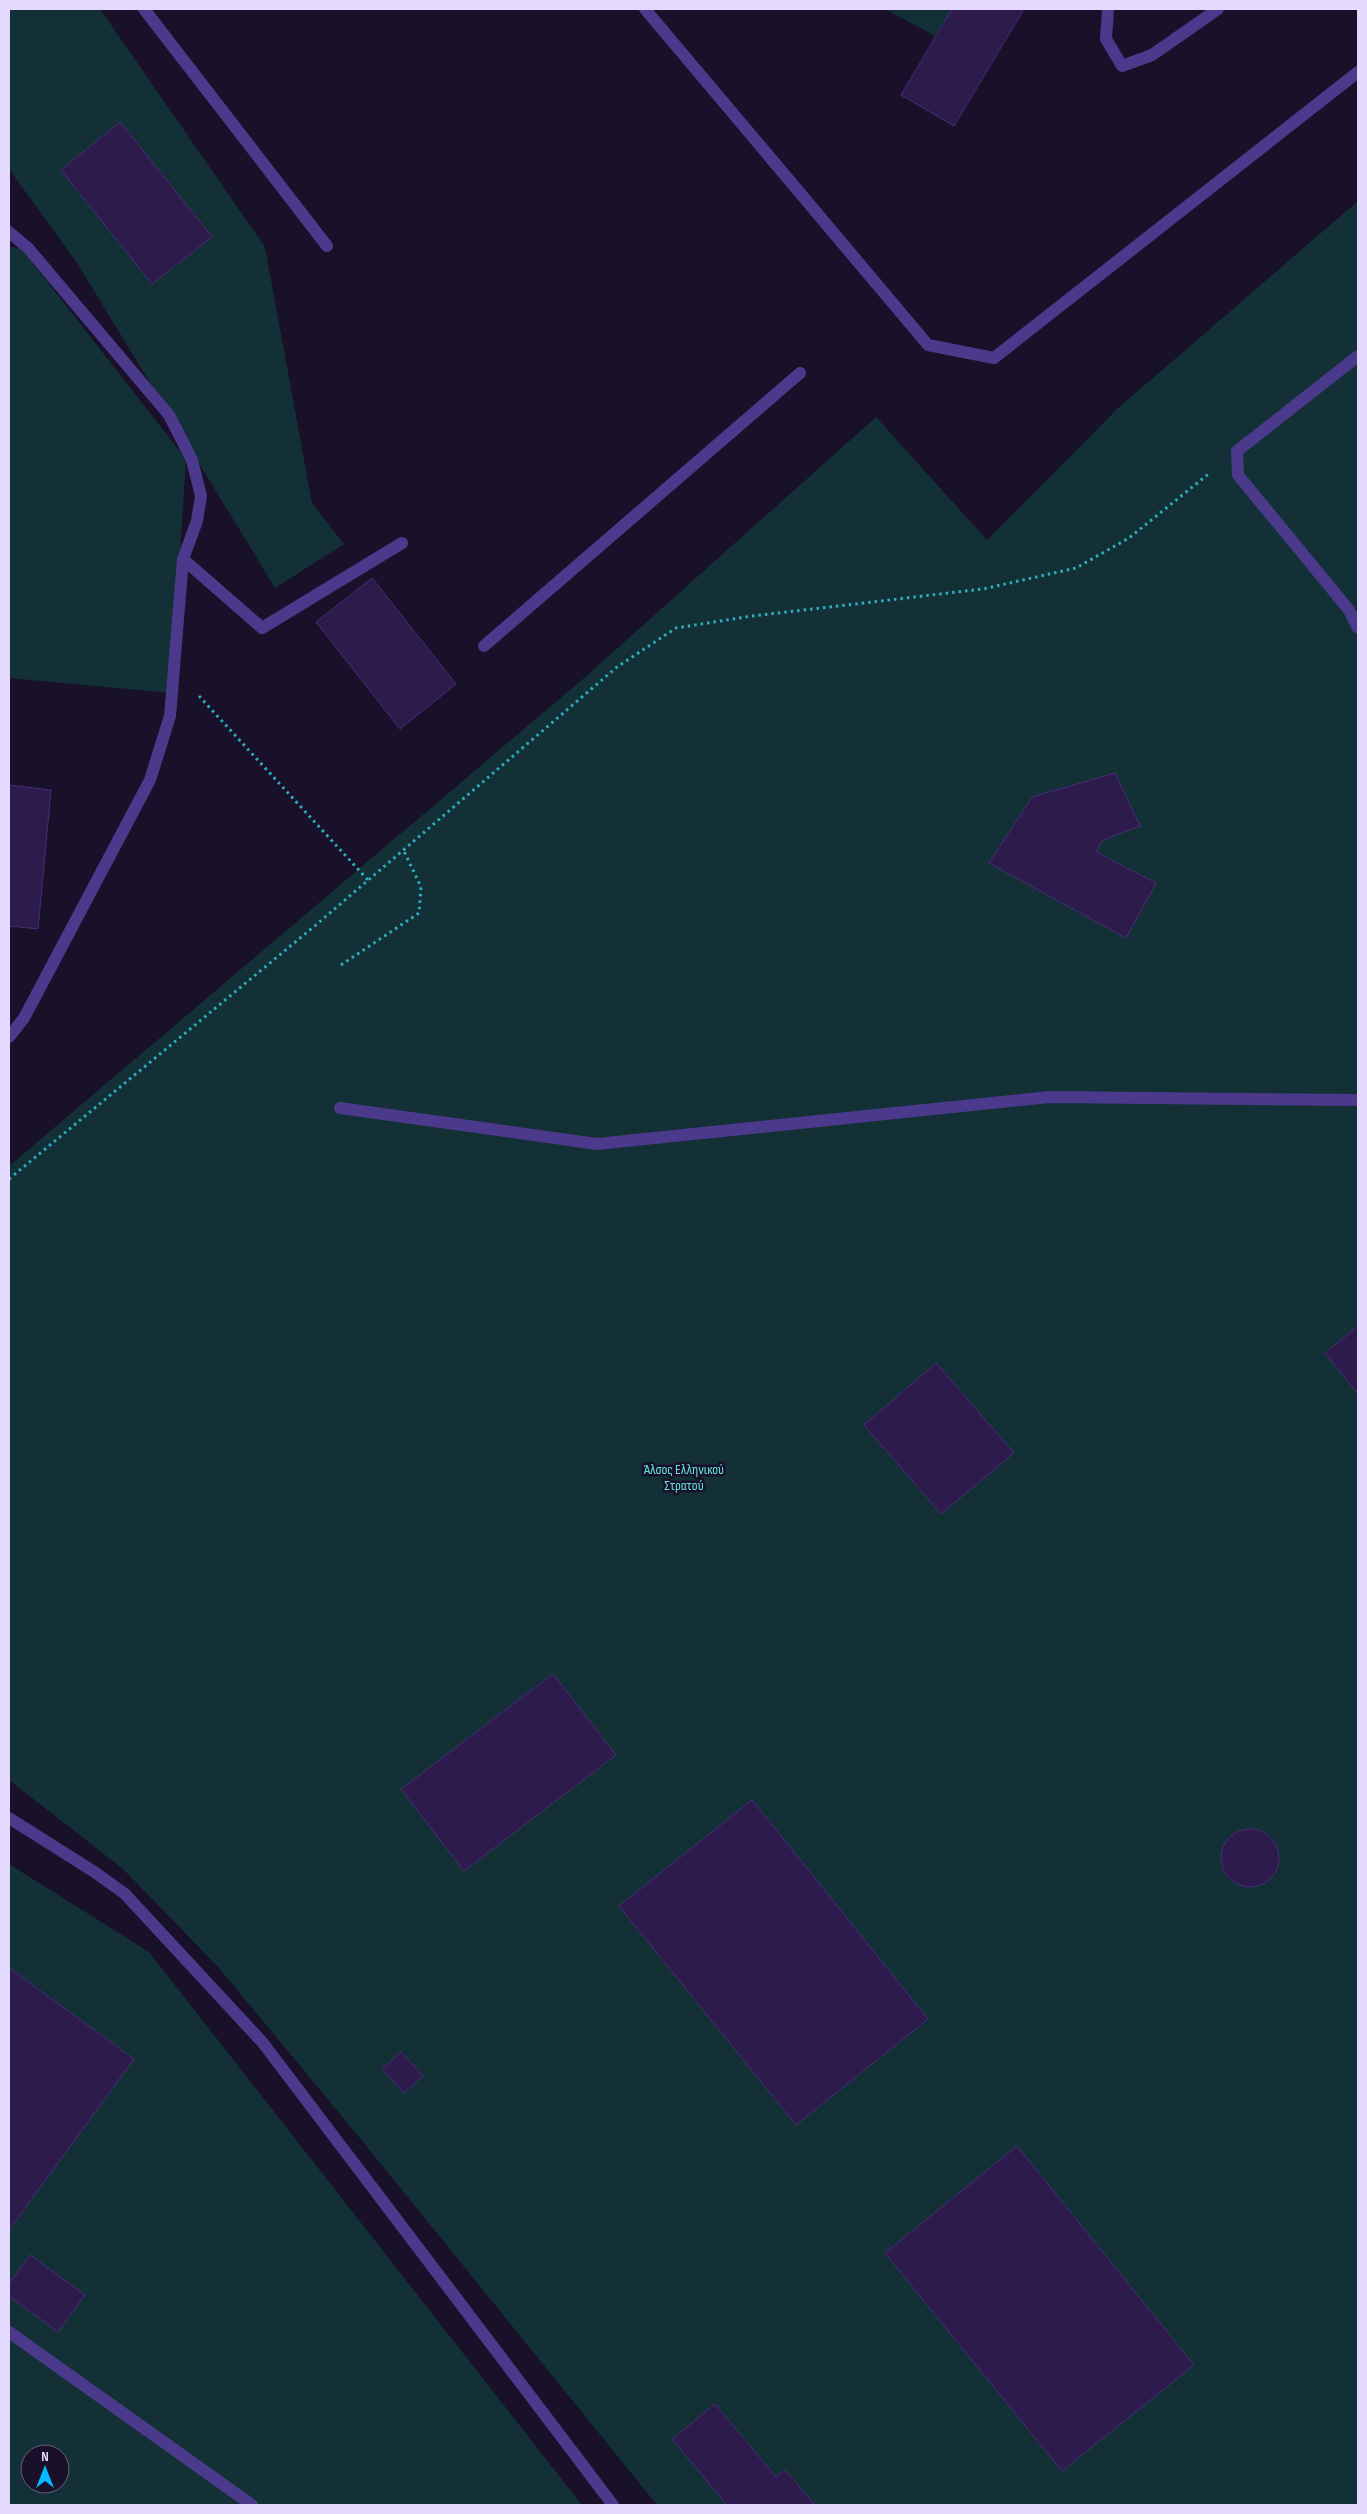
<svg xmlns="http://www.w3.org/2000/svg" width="1367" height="2514" viewBox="0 0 1367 2514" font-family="'Sofia Sans Condensed',sans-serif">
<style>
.green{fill:#123035;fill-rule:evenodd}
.building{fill:#2d1b4c;stroke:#492c79}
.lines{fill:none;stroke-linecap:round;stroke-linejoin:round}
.path{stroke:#2cafc0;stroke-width:3;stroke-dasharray:2.5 4;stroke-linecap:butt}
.service{stroke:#4b398b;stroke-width:12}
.pedestrian{stroke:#4b398b;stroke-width:12}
.minor{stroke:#4b398b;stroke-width:12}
.labels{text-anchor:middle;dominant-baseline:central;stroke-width:5;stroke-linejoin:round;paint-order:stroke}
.park-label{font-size:14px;fill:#60e5da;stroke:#19102a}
</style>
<rect width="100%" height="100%" fill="#19102a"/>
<!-- green -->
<path class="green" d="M9,9H100L265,247L312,503L344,544L275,588L77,263L9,169Z
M885,9H953L935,36Z
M1358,201V2505H657L359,2137L219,1968L123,1869L9,1780V1166L584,678L876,417L987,540L1118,408Z
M9,247L21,248L186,459L171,693L9,678Z
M9,1864L149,1952L582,2505H9ZM30,2454H60V2484H30Z"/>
<!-- building -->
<path class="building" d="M952,9H1024L954,126L901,95Z
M120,122L212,237L152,284L61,170Z
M372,578L456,684L400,729L316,622Z
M1115,773L1140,826L1103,840L1096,852L1156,883L1126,938L989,863L1032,797Z
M9,785L51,790L38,929L9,926Z
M1358,1326V1394L1325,1353Z
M936,1363L1014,1453L941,1514L864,1425Z
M553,1674L616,1755L464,1871L401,1789Z
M752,1800L928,2019L796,2125L619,1906Z
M1221 1858a29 29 0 1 1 58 0a29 29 0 1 1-58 0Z
M9,1968L134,2059L9,2230Z
M401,2052L423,2076L404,2093L382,2069Z
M1017,2146L1194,2365L1062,2471L885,2253Z
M30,2255L85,2295L58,2332L9,2296V2284Z
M715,2404L776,2477L785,2470L815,2505H727L672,2439Z"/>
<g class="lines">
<!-- path -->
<path class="path" d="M199,696L368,880
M341,965L419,913L421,887L403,849
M9,1179L317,924L617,667L676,628L752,616L983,589L1076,568L1129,538L1211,472"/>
<!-- service -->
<path class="service" d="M144,9L327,246
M645,9L928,345L994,358L1358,72
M1108,9L1106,39L1122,66L1152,55L1218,9
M9,232L28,248L169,415L192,460L201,496L197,521L183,559L170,716L150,780L24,1018L9,1037
M1358,356L1237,451L1238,475L1349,610L1358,628
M183,559L262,628L402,543
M484,646L800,373
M9,2332L252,2505"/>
<!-- pedestrian -->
<path class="pedestrian" d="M340,1108L597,1144L1049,1097L1358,1100"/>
<!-- minor -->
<path class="minor" d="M9,1818L96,1873L125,1894L263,2043L613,2505"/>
</g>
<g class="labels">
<!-- park labels -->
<g class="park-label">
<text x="684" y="1469">Άλσος Ελληνικού<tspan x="684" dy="16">Στρατού</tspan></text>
</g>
</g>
<!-- border -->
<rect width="1367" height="2514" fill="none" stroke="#e4d9ff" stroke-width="20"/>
<!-- north arrow -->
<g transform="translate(45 2469)"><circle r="24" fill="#19102a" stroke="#6a607f"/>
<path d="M0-4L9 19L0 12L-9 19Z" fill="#05baff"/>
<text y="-8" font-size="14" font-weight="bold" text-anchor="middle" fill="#e4d9ff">N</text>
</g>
</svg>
